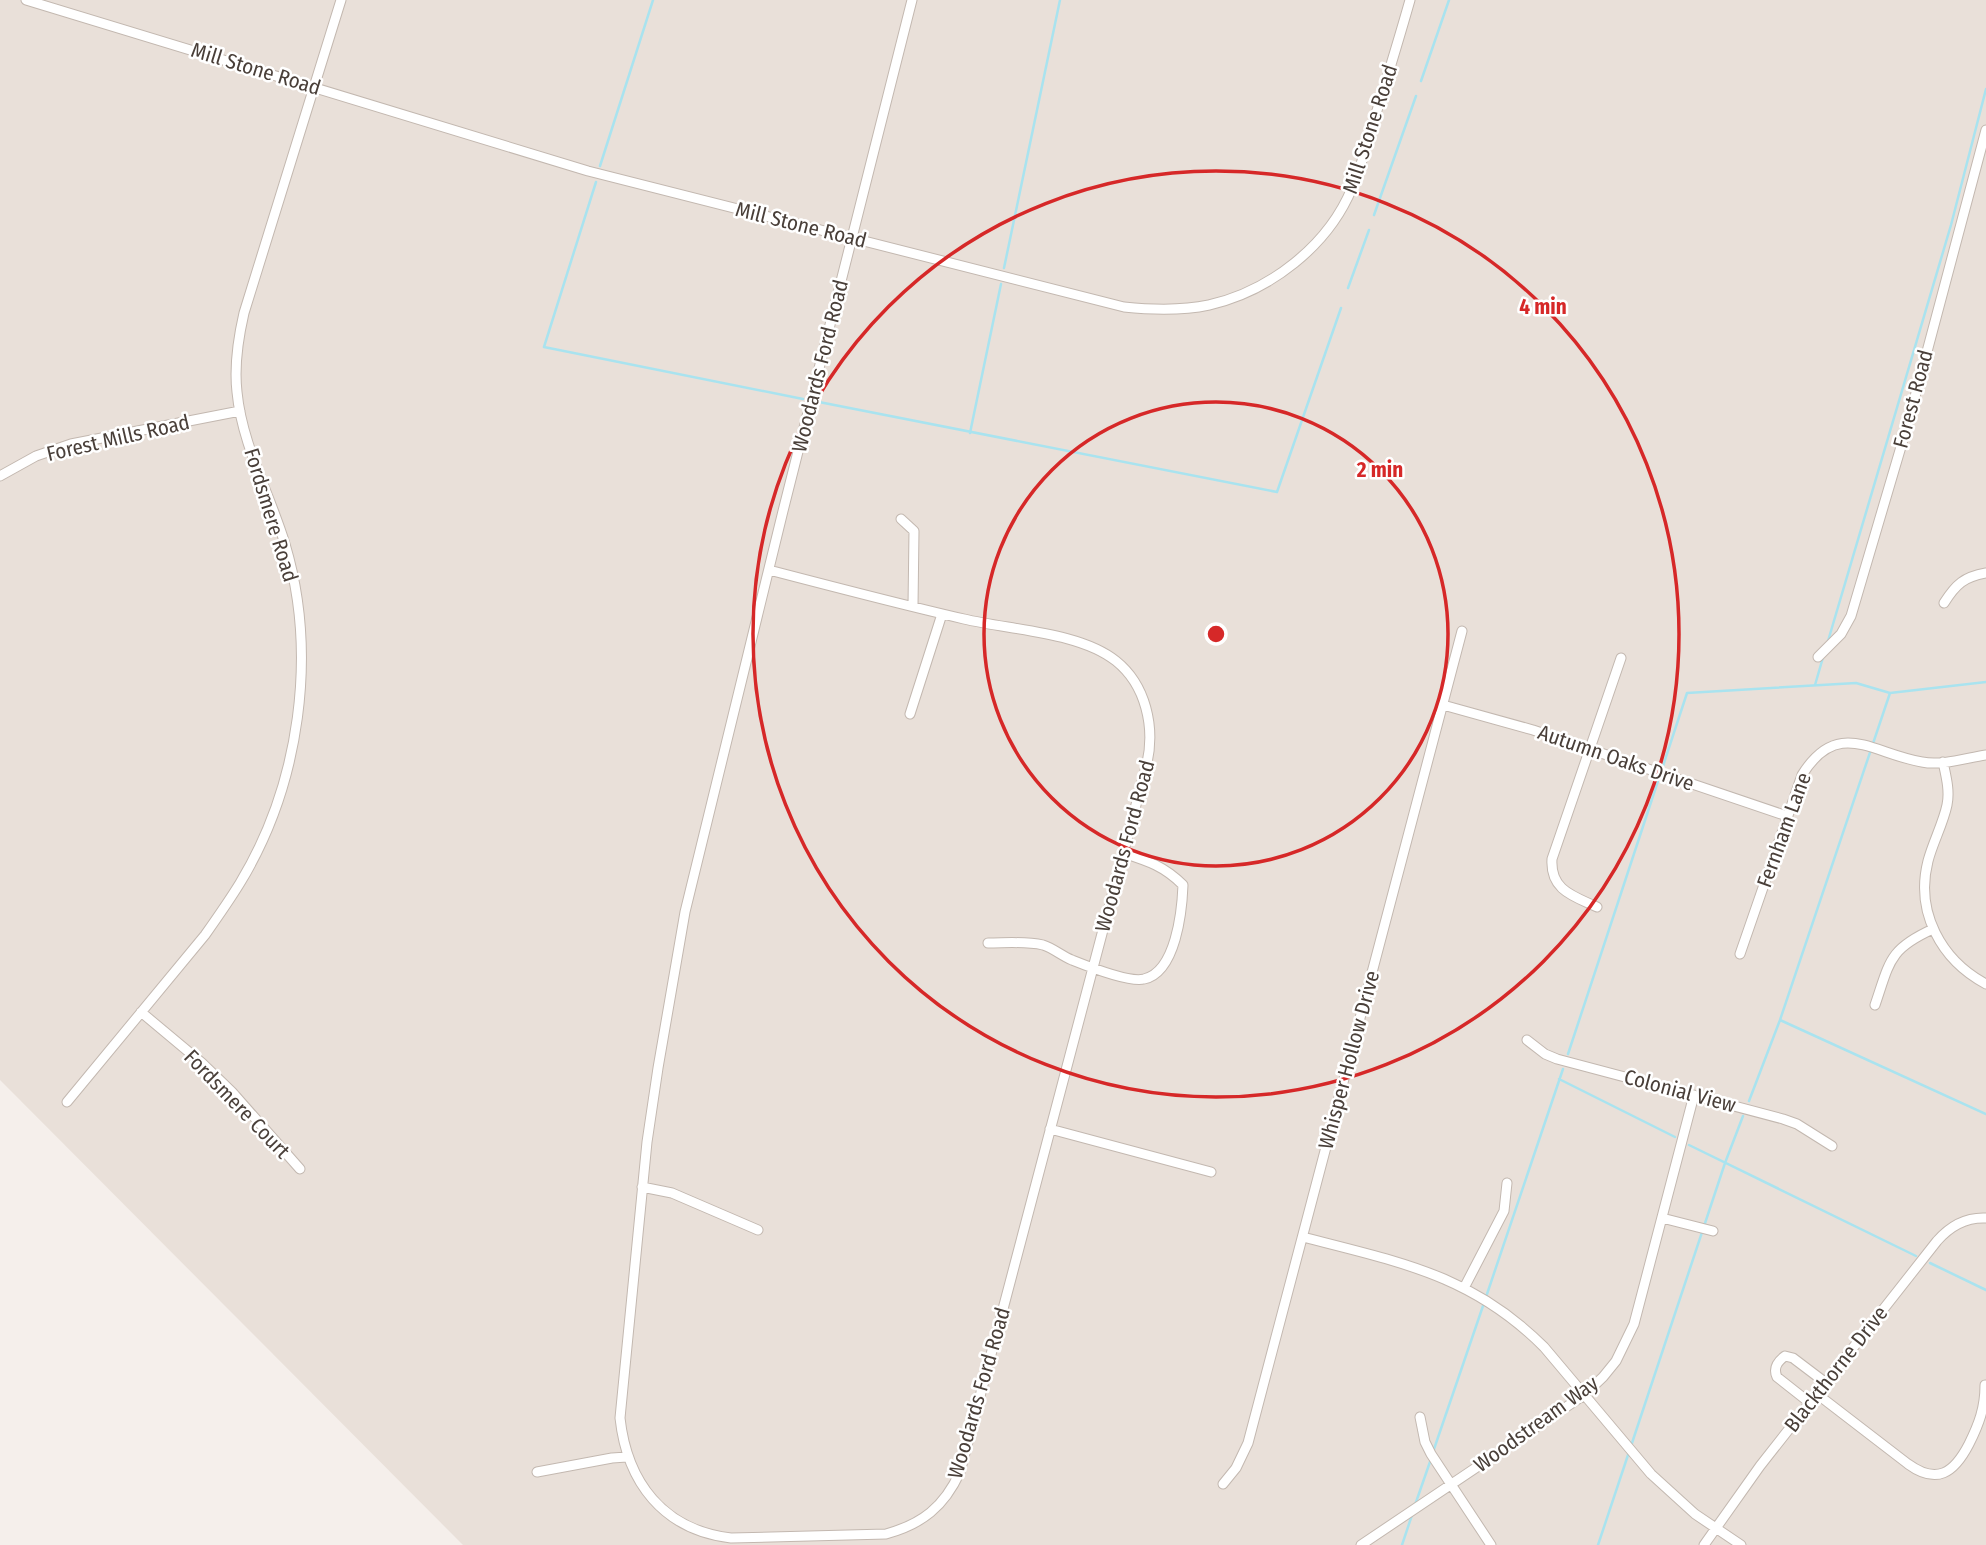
<svg xmlns="http://www.w3.org/2000/svg" width="1986" height="1545" viewBox="0 0 1986 1545" font-family="'Fira Sans Condensed',sans-serif">
<style>
.residential{fill:#e9e0d9}
.lines{fill:none;stroke-linecap:round;stroke-linejoin:round}
.stream{stroke:#a9e3ef;stroke-width:2.5}
.minor-casing{stroke:#c3b8b0;stroke-width:11}
.minor{stroke:#fff;stroke-width:9}
.ring{fill:none;stroke:#d62828;stroke-width:3.5}
.labels{text-anchor:middle;dominant-baseline:central;stroke-width:5;stroke-linejoin:round;paint-order:stroke}
.street-label{font-size:21px;fill:#493f39;stroke:#fff}
.centre{fill:#d62828;stroke:#fff;stroke-width:3.5}
.ring-label{font-size:21px;text-anchor:middle;font-weight:bold;fill:#d62828;stroke:#fff;stroke-width:5;stroke-linejoin:round;paint-order:stroke}
</style>
<rect width="100%" height="100%" fill="#f5efeb"/>
<!-- residential -->
<path class="residential" d="M0,0H1986V1545H463L0,1080Z"/>
<g class="lines">
<!-- stream -->
<path class="stream" d="M1421,81L1449,0
M600,166L653,0
M596,182L544,347L803,399
M1374,215L1416,96
M1004,268L1060,0
M1348,288L1369,230
M819,402L1277,492L1341,308
M970,433L1001,284
M1828,641L1951,225L1986,89
M1815,685L1824,654
M1663,766L1687,693L1856,683L1890,693L1986,682
M1780,1020L1986,1114
M1568,1054L1658,781
M1559,1079L1675,1137
M1749,1101L1780,1020L1890,693
M1689,1145L1916,1256
M1930,1263L1986,1290
M1486,1297L1563,1069
M1631,1446L1725,1163L1743,1116
M1433,1452L1484,1303
M1415,1505L1431,1459
M1402,1545L1412,1515
M1598,1545L1629,1452"/>
<!-- minor casing -->
<g class="minor-casing">
<path id="minor" d="M26,0L588,171L1124,307C1153,310 1181,311 1209,305C1270,291 1328,246 1352,188C1362,165 1368,141 1375,117C1387,78 1399,39 1410,0
M0,476L36,456L71,444L240,411
M901,519L914,531L913,606
M769,570C834,587 899,604 964,619C1010,630 1080,632 1116,661C1146,685 1155,727 1147,763L960,1472C944,1507 922,1524 886,1534L731,1538C663,1530 627,1482 620,1418L647,1142L658,1068L685,912L783,511L912,0
M1944,603C1956,584 1964,577 1986,573
M1818,657L1841,634L1851,616L1908,423L1986,130
M1443,705L1533,730L1787,816
M910,714L942,614
M1943,762C1946,776 1950,791 1947,805C1943,824 1933,842 1928,861C1915,912 1941,960 1986,984
M1597,907C1573,896 1550,890 1552,859L1621,658
M988,943C1006,943 1025,941 1043,945C1053,948 1062,956 1072,960C1087,966 1129,983 1144,979C1176,972 1182,911 1183,885C1164,866 1148,861 1123,853
M1740,954L1802,775C1838,717 1873,754 1922,762C1942,766 1966,758 1986,755
M1875,1005C1890,961 1889,949 1933,929
M141,1012L202,1063L232,1092L300,1169
M1527,1040L1545,1054L1557,1059L1783,1119L1797,1124L1832,1146
M67,1102L205,935C217,918 229,901 240,883C300,784 318,654 285,544C270,494 242,445 237,392C234,366 238,339 244,313L341,0
M1050,1129L1211,1172
M642,1187L672,1193L758,1230
M1662,1218L1713,1231
M1303,1237C1398,1262 1471,1274 1544,1347L1651,1474L1695,1514L1741,1545
M1464,1288L1504,1211L1507,1183
M1817,1394L1908,1464C1937,1485 1954,1473 1969,1444C1979,1424 1985,1408 1985,1385
M1810,1403L1777,1377C1773,1368 1777,1362 1785,1356L1793,1358L1826,1383
M1420,1417L1425,1442L1431,1454L1491,1545
M537,1472L612,1458L627,1457
M1223,1484L1236,1468L1248,1443L1462,631
M1361,1545L1584,1395L1603,1377L1616,1361L1634,1324L1694,1095
M1704,1545L1760,1466L1937,1241C1950,1226 1965,1217 1986,1218"/>
</g>
<!-- minor -->
<use href="#minor" class="minor"/>
</g>
<!-- distance rings -->
<g class="ring">
<circle cx="1216" cy="634" r="232"/>
<circle cx="1216" cy="634" r="463"/>
</g>
<g class="labels">
<!-- street labels -->
<g class="street-label">
<text transform="translate(256 69) rotate(17)">Mill Stone Road</text>
<text transform="translate(1370 129) rotate(-72)">Mill Stone Road</text>
<text transform="translate(801 225) rotate(14)">Mill Stone Road</text>
<text transform="translate(820 366) rotate(-76)">Woodards Ford Road</text>
<text transform="translate(1913 399) rotate(-75)">Forest Road</text>
<text transform="translate(118 438) rotate(-13)">Forest Mills Road</text>
<text transform="translate(271 515) rotate(73)">Fordsmere Road</text>
<text transform="translate(1616 758) rotate(19)">Autumn Oaks Drive</text>
<text transform="translate(1784 830) rotate(-70)">Fernham Lane</text>
<text transform="translate(1125 846) rotate(-75)">Woodards Ford Road</text>
<text transform="translate(1349 1060) rotate(-75)">Whisper Hollow Drive</text>
<text transform="translate(1680 1091) rotate(15)">Colonial View</text>
<text transform="translate(237 1104) rotate(46)">Fordsmere Court</text>
<text transform="translate(1836 1369) rotate(-52)">Blackthorne Drive</text>
<text transform="translate(979 1393) rotate(-74)">Woodards Ford Road</text>
<text transform="translate(1536 1424) rotate(-36)">Woodstream Way</text>
</g>
</g>
<circle cx="1216" cy="634" r="10" class="centre"/>
<g class="ring-label">
<text x="1543" y="314">4 min</text>
<text x="1380" y="477">2 min</text>
</g>
</svg>
